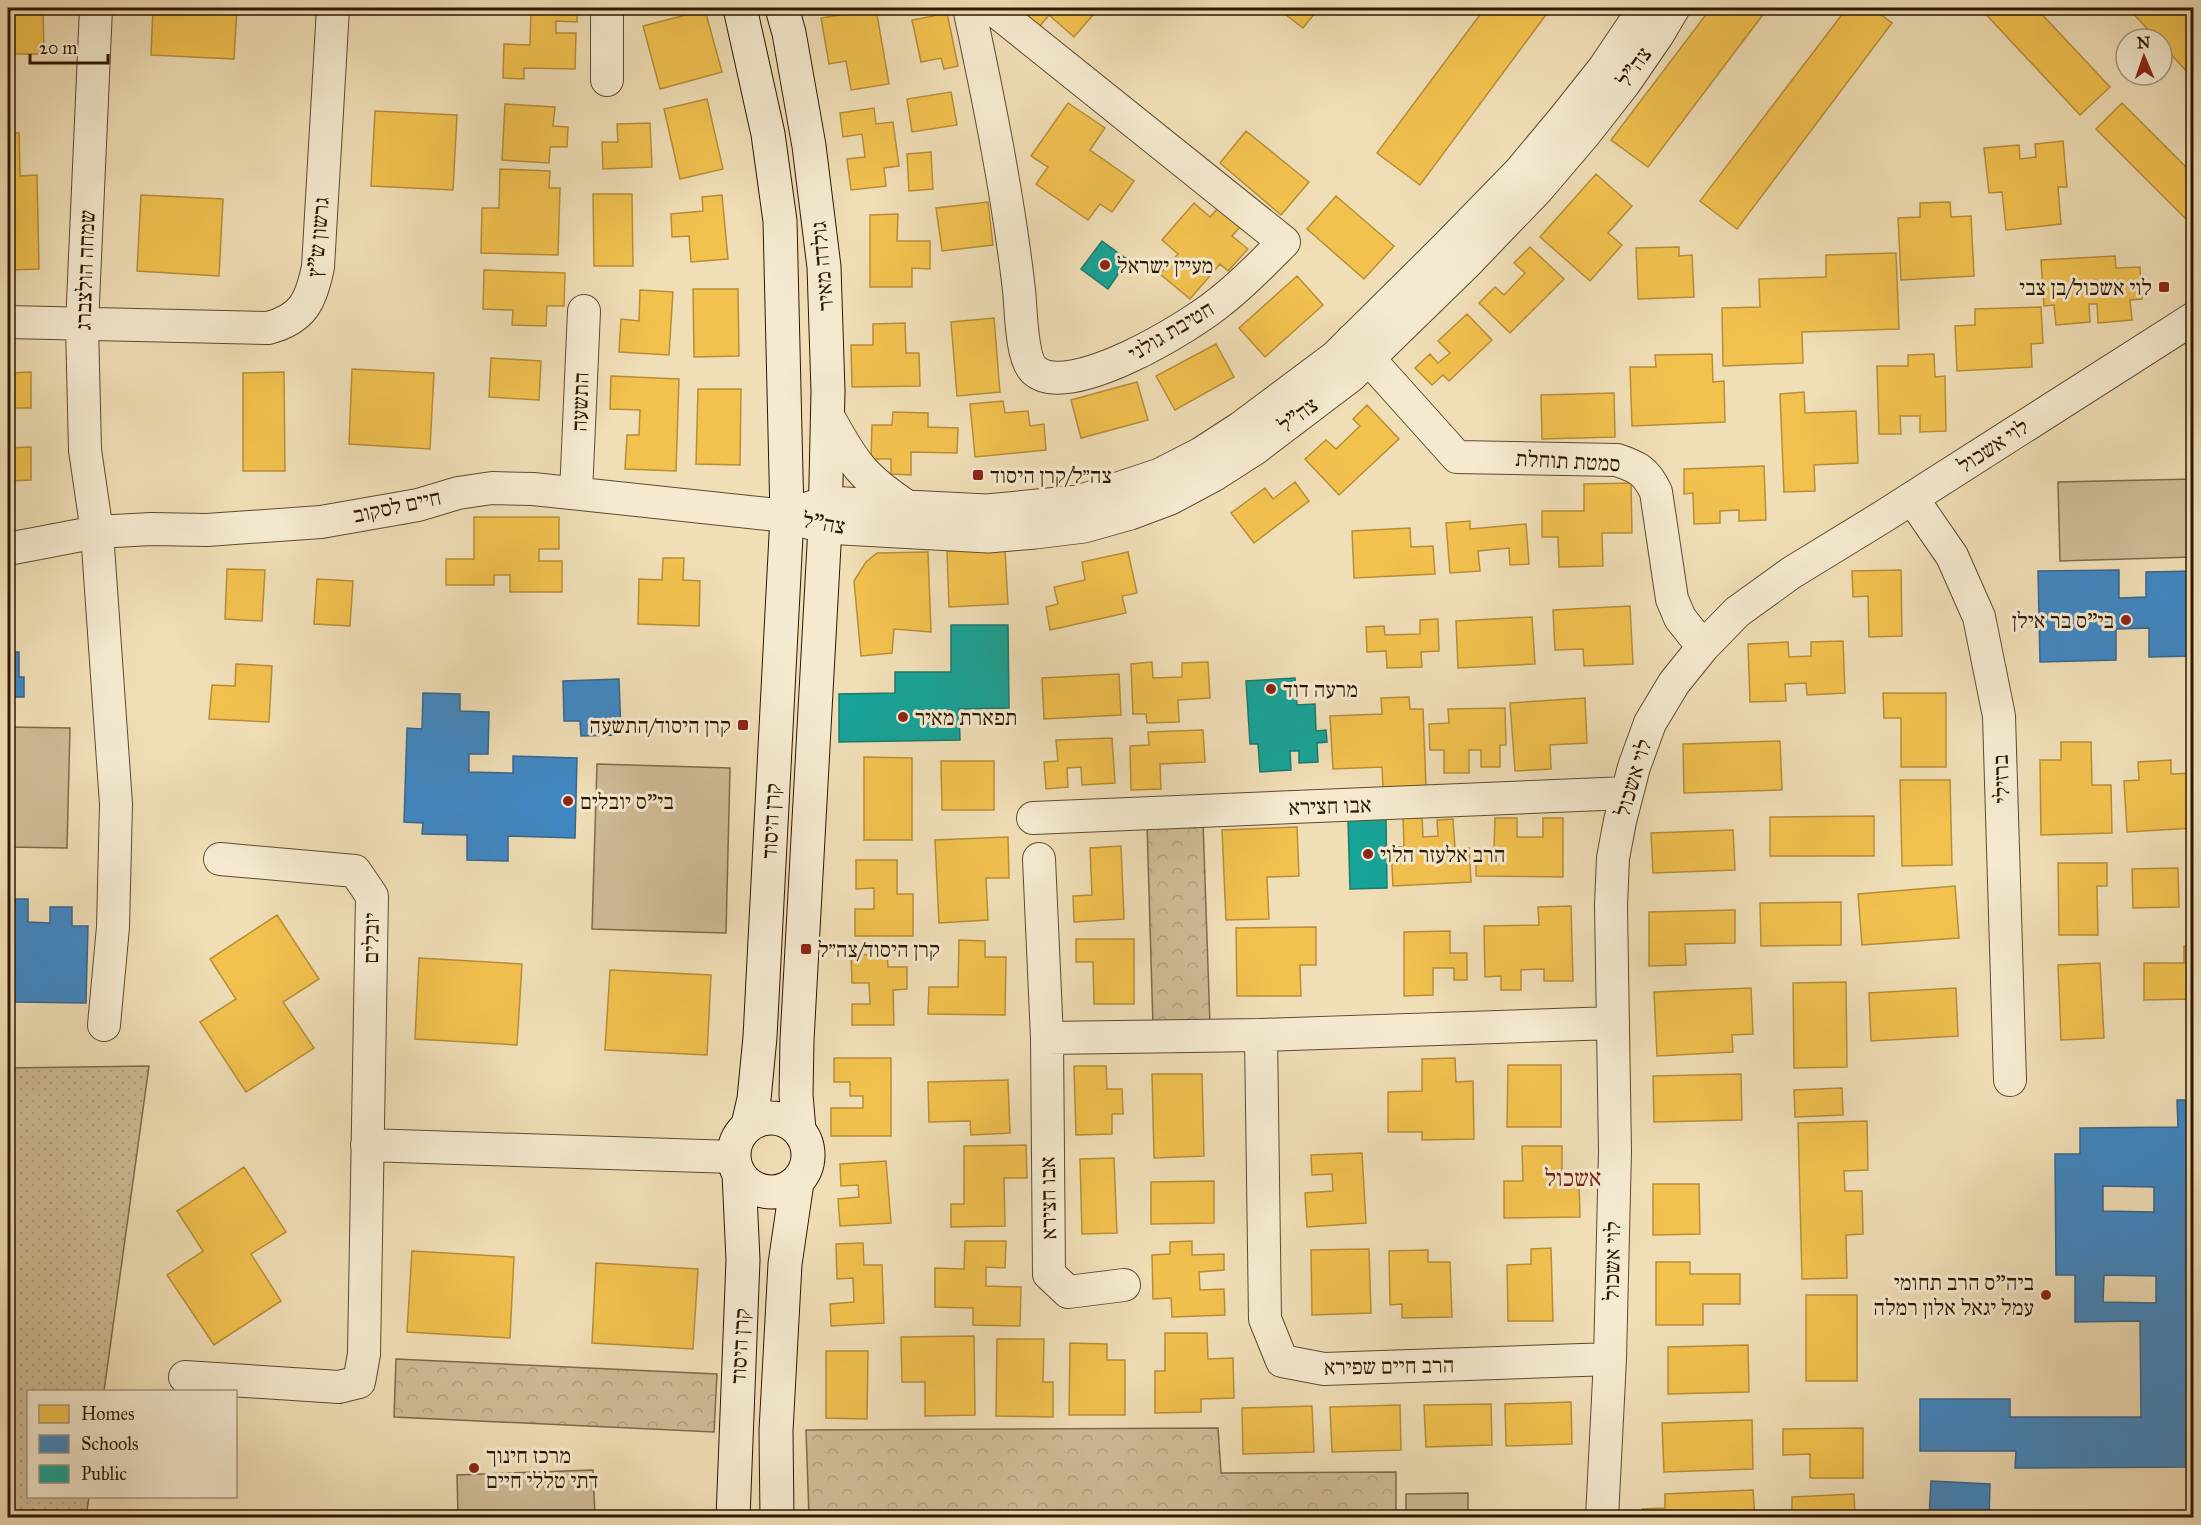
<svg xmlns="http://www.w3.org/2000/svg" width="2201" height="1525" viewBox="0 0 2201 1525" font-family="'IM FELL Great Primer','Frank Ruhl Libre',serif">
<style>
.grass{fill:url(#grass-dots);stroke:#7e6a4c;stroke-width:1.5}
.forest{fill:url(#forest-crowns);stroke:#7e6a4c;stroke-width:1.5}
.pitch{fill:#cfbc97;stroke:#7e6a4c;stroke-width:1.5}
.homes{fill:#f2c14e;stroke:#b78e37;stroke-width:1.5}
.schools{fill:#3f88c5;stroke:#3a668a;stroke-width:1.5;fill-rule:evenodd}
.public{fill:#17a398;stroke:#1e796a;stroke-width:1.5}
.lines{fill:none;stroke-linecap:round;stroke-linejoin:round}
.minor-casing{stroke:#5e4a2e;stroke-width:34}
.tertiary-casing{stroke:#5e4a2e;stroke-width:35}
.secondary-casing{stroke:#2d1800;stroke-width:35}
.minor{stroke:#f5ead0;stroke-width:32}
.tertiary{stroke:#f5ead0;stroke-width:33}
.secondary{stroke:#f5ead0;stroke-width:33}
.poi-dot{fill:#8f2418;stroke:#f5ead0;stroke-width:2}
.labels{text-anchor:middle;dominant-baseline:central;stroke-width:6;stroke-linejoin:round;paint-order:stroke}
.street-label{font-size:22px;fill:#2d1800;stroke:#f5ead0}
.poi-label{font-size:22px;fill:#2d1800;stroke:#f5ead0;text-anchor:start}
.neighbourhood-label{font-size:24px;fill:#7a1f14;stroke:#f5ead0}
</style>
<defs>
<pattern id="grass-dots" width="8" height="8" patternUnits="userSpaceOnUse" patternTransform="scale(1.5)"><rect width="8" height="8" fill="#cfbc97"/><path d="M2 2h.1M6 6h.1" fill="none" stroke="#b2a180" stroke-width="1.8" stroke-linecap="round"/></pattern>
<pattern id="forest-crowns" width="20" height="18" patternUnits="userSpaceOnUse" patternTransform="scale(1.5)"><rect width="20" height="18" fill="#cfbc97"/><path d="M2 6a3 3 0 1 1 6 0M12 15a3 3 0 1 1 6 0" fill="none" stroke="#b2a180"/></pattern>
</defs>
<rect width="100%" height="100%" fill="#f0deb6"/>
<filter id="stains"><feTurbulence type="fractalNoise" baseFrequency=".00333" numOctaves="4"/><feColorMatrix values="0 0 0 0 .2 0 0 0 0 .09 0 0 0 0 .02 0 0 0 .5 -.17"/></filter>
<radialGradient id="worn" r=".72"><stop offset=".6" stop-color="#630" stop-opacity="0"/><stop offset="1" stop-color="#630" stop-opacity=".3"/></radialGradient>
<!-- grass -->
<path class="grass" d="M149,1066L104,1391L28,1392V1496L89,1497L86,1517H8V1068Z"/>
<!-- forest -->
<path class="forest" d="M1203,822L1210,1025L1153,1027L1147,824Z
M396,1359L717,1374L714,1432L394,1417Z
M1218,1428L1221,1473L1396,1472V1517H809L806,1430Z"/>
<!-- pitch -->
<path class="pitch" d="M2193,479V557L2060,561L2058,482Z
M8,727L70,728L67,848L8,847Z
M597,764L730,768L726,933L592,929Z
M593,1470L595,1517H458L457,1475Z
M1468,1493V1517H1406V1494Z"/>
<!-- homes -->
<path class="homes" d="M8,8H43L44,54H14V68H8Z
M153,8H237L234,59L151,55Z
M547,8H577V22L556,21V33H576L575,69L524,68V79L503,78L504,44L530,45L531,10H547Z
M933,8H946L958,66L944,69L941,58L921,62L912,20L934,16Z
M1025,8H1099L1074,37L1049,15L1036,31L1018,16Z
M1277,8H1319L1303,28Z
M1485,8H1551L1420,185L1377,153Z
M1711,8H1768L1648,167L1611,140Z
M1847,8H1872L1892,23L1737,229L1700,201Z
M1980,8H2036L2110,87L2080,115Z
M2128,8H2184L2194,18V79L2162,45V39H2157Z
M876,9L889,84L851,90L846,61L829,64L821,18Z
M705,10L722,72L660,89L643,26Z
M951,92L957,125L912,132L907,99Z
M707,99L723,169L680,179L664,109Z
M1068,103L1105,128L1090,150L1134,181L1112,212L1100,204L1088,220L1036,184L1048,167L1031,156Z
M2122,103L2194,175V219L2190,223L2096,129Z
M505,104L555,107L553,126L568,127L567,147H550L549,163L502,160Z
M874,108L876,124L893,122L899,166L884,168L886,186L851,190L847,159L865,157L862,134L843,137L840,113Z
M375,111L457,115L453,190L371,186Z
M650,123L652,167L603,169L602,142H618L617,124Z
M1246,131L1309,182L1281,215L1220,163Z
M8,133H19L20,176L37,175L39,269L8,270Z
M2063,141L2067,187H2058L2061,224L2006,230L2002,192L1989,193L1984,148L2019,145L2020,159L2036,157L2035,144Z
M931,152L933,189L909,191L907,154Z
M500,169L550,171L549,188H560L558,255L481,253L482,208H499Z
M1596,174L1632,206L1608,233L1622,245L1590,281L1540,237Z
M593,194H632L633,266H594Z
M141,195L223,199L219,276L137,271Z
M722,195L728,259L691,262L689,236L672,237L671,214L703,211L702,197Z
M1336,196L1394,246L1364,279L1307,229Z
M988,202L993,245L942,251L936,208Z
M1950,202L1951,217L1971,216L1974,276L1901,280L1898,218L1920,217V203Z
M1194,203L1210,217L1218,208L1240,227L1232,236L1248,249L1228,271L1220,264L1190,299L1160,274L1178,254L1162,240Z
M898,214L897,241H930V269L912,268V287H870V215Z
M1530,247L1564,279L1510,333L1479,303L1495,287L1504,295L1525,273L1514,263Z
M1679,247V256L1692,255L1694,297L1638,299L1636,248Z
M1896,253L1899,329L1802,332L1803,363L1723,366L1722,308L1760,307L1759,279L1826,277V255Z
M2115,256L2116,268L2140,267L2142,299L2130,300L2132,320L2098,323L2097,304H2089L2090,322L2056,325L2054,305L2044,306L2041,260Z
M484,270L565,273L564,306H547L546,326L512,325L513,310L483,309Z
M1297,276L1323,305L1265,357L1239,328Z
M693,289H738L739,356L694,357Z
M640,290L673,292L669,355L619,352L621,319L639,321Z
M2041,307L2043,343L2031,344L2032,367L1957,371L1955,326L1975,325V309Z
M1467,314L1492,340L1449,381L1443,375L1432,385L1415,368L1430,354L1438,363L1450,353L1438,341Z
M994,318L1000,392L957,396L951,322Z
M905,323L906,353H919L920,386L852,387L851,345H873V324Z
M1216,344L1234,377L1175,410L1156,376Z
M1712,354L1713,382L1724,381L1725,422L1632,426L1630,367H1656L1655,355Z
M1934,354L1935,377L1945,376L1946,431L1920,432V416H1900L1901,434H1879L1877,366H1908V355Z
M491,358L541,361L539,400L489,397Z
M352,369L434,373L430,449L349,444Z
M31,372V408H8V373Z
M284,372L285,471H243V373Z
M611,376L679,379L676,471L625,469L627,435H639L640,410L610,409Z
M1137,382L1148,420L1081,438L1071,400Z
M698,389H741L740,465L696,464Z
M1804,392L1805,413L1856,411L1858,463L1814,465L1815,491L1784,492L1780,394Z
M1614,393L1615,437L1542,439L1541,395Z
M1003,401L1005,413L1028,411L1030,426L1044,424L1046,450L975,457L970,404Z
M1367,405L1399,439L1339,495L1305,459L1326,440L1336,449L1360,426L1353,419Z
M893,412L928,413V427L958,428L957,453L911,452V475L891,474V459H871L872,425H892Z
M31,447V480L8,481V448Z
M1764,466L1766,520L1739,521V510L1720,511V523L1694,524L1693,493L1684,494V469Z
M1295,482L1309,501L1254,543L1231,513L1265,488L1273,499Z
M1631,483L1632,533H1602L1603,566L1559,567L1558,537H1542V511H1584V484Z
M474,517H559V549H539V561H562V592H510V575H494V585H446V559H474Z
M1470,521V529L1526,524L1529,564L1510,565L1509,548L1478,551L1480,571L1450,573L1446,523Z
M1410,528L1411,547L1433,546L1435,574L1354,578L1352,531Z
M1005,549L1008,604L949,607L947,551Z
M928,552L931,632L894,629L892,653L861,656L854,581L866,562L877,553Z
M1128,552L1137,593L1122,596L1126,613L1050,630L1046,607L1058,604L1054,587L1085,580L1082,562Z
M663,558H684L683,580L700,581L699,626L638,624L639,579L662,580Z
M227,569L265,570L262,621L225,619Z
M1901,570L1902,636L1869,637L1868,596L1853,597L1852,571Z
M317,579L353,581L350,626L314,624Z
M1630,606L1633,664L1584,666L1583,649L1555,650L1553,610Z
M1532,617L1535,664L1458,668L1456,621Z
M1438,619L1439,651L1421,652L1422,667L1387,668L1386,651L1367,652L1366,627L1384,626L1385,635L1420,634V620Z
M1843,641L1845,693L1807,695L1806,683L1785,684L1786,701L1750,702L1748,644L1788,642L1789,657L1811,656V642Z
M1152,662L1153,678L1182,677V663L1208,662L1210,698L1178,700L1179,722L1147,723L1146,714H1133L1131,664Z
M236,664L272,666L269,722L209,719L212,685L235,686Z
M1119,674L1121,715L1044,719L1042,678Z
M1883,693H1946V767H1901V718H1884Z
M1409,697L1410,709H1423L1426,786L1383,788L1382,767L1333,769L1330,716L1382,714L1381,698Z
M1585,698L1587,743L1550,745L1551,769L1515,771L1510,703Z
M1505,708L1506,745H1500V767H1481V750H1469V773H1444V750H1430L1429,724L1449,723L1448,709Z
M1203,730L1205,762L1160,764L1161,789L1131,790L1130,746L1149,745L1148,732Z
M1112,738L1115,783L1082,785L1081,767L1067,768L1068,787L1046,789L1044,762L1058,761L1056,740Z
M1780,741L1782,790L1684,793L1683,744Z
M2061,742H2091L2092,785H2111L2112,833L2041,835L2040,760H2061Z
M864,757L912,758V840H864Z
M2171,760V774L2194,773V828L2127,832L2124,781L2139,780L2138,762Z
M941,761H994V810H942Z
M1900,780H1950L1952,865L1902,866Z
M1422,816L1423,837L1438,836L1437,820L1453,819L1455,849L1469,848L1471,882L1393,886L1391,847H1404L1403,817Z
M1874,816V856H1770V817Z
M1495,818H1517V837H1543V818H1563V877L1476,876V848L1494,849Z
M1297,827L1299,876L1267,877L1269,919L1226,920L1222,830Z
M1733,830L1735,870L1653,873L1651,833Z
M1008,837L1009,878H986L988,920L939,923L935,840Z
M1121,846L1124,919L1074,922L1073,896L1092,895L1090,848Z
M856,860H897V894H913V936H855V909H874V888L856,889Z
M2058,863H2107V886H2097L2098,935H2059Z
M2178,868L2179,907L2133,908L2132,869Z
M1955,886L1959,938L1862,945L1858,894Z
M1841,902V945L1761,946L1760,903Z
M1571,906L1573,981H1544V969L1521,970V990H1501V976L1485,977L1484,926L1539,925L1538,907Z
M1735,910V943L1685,944L1686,965L1649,966V912Z
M277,915L319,979L283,1002L314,1048L246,1092L200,1022L236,999L210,959Z
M1316,927V965H1300L1301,996H1237L1236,928Z
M1450,931V953H1467V980H1454V968H1433V995L1404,996V932Z
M1076,939H1134V1004H1094L1093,962H1076Z
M959,940L985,941V957H1006L1005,1015L928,1014L929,987H958Z
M2184,946H2194V1016H2190V999L2144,1000V963H2184Z
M887,954L888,967H907V989L893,990L894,1025H852V1004H870L869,983H852L851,955Z
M419,958L522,964L517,1045L415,1039Z
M2100,963L2104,1038L2061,1040L2058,965Z
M610,970L711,975L707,1055L605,1050Z
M1846,982L1847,1067L1794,1068L1793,983Z
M1751,988L1753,1034L1732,1035L1733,1052L1657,1056L1654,992Z
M1956,988L1958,1036L1871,1041L1869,993Z
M834,1058H891V1136H831V1108H863V1096H850V1082H834Z
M1455,1058L1456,1082L1473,1081L1474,1139L1422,1140V1132H1388V1092L1422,1091V1059Z
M1508,1065H1561V1127H1507Z
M1074,1066H1106L1107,1089H1122L1123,1114H1112V1134L1076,1135Z
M1152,1074H1202L1204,1156L1154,1158Z
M1741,1074L1742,1120L1654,1122L1653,1076Z
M1008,1080L1010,1133L971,1135L970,1121L929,1122L928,1082Z
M1842,1088L1843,1115L1795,1117L1794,1090Z
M1867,1121L1868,1170L1844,1171L1845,1191H1862L1863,1234L1846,1235L1847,1278L1802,1279L1798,1123Z
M1026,1145L1027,1178H1004L1005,1226L951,1227V1204H964V1146Z
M1522,1146H1562V1184L1579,1183L1580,1217L1504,1218V1181H1523Z
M1362,1153L1366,1223L1307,1227L1305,1193L1333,1191L1332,1174L1312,1175L1311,1155Z
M1114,1158L1117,1233L1082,1234L1080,1159Z
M886,1161L891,1223L840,1226L838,1199L859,1197L858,1185L841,1186L840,1164Z
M244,1167L286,1232L251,1254L281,1301L214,1345L167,1275L203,1251L177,1211Z
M1214,1181V1223L1151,1224V1182Z
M1653,1184H1699L1700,1234L1653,1235Z
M965,1241H1006L1005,1268L986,1267V1286L1021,1287L1020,1326L973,1325V1308L935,1307V1268L964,1269Z
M1192,1241V1255L1224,1254V1270L1199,1272L1200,1290L1224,1289L1225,1315L1172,1317L1171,1298L1153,1299L1152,1255L1170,1254V1242Z
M863,1243L864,1265H882L884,1323L831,1326L830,1304L854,1302L853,1278L837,1279L836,1244Z
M1551,1248L1553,1321H1508L1507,1265L1531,1264V1249Z
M1369,1249L1371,1313L1312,1315L1311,1250Z
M1428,1250V1262H1450L1452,1317L1402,1318V1304L1390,1305L1389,1251Z
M412,1251L514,1257L510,1338L407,1332Z
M1656,1262H1690V1274H1740V1304H1703V1325H1656Z
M596,1263L698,1269L693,1349L592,1343Z
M1806,1295H1857V1381H1806Z
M1165,1333H1207L1208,1359L1233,1358L1234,1398L1201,1399V1412L1155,1413V1371H1165Z
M974,1336L975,1415L925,1416V1382H902L901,1337Z
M997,1339H1044L1043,1382H1053V1417L996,1416Z
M1070,1343L1107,1344V1360H1125V1415H1069Z
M1748,1345L1749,1392L1668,1394V1347Z
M826,1351H868L867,1419L826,1418Z
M1571,1402L1572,1444L1506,1446L1505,1404Z
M1491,1404L1492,1445L1426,1447L1424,1405Z
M1400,1405L1401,1450L1332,1452L1330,1407Z
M1312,1406L1314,1452L1243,1454L1242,1408Z
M1752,1420L1753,1469L1664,1472L1662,1423Z
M1863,1428V1478H1810V1454L1783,1455V1429Z
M1753,1490L1755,1518H1642V1509L1665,1508V1494Z
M1854,1494L1855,1518H1792V1497Z"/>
<!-- schools -->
<path class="schools" d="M2119,570V598L2146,597V572L2194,571V656L2149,657V628L2116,629V660L2040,662L2038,571Z
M8,652H19V677H24V697H11V712H8Z
M619,679L621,735L581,736L580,721H564L563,681Z
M423,693L460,694V711L489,712L488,754H469V772L513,773V756L577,758L575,838L508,836V861L467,860V835L422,834L423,823L404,822L407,728L422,729Z
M8,899H28V922L50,923V907H72V926H88L86,1003L13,1002V984H8Z
M2177,1100H2194V1358H2191L2194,1467L2015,1468L2016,1451H1920V1399H2010V1417H2141L2140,1321L2075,1322V1275H2056L2055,1154H2080V1128L2178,1127ZM2103,1186L2154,1187V1212L2103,1211ZM2104,1275L2156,1276V1303L2103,1302Z
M1931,1481L1990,1484L1989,1518H1929Z"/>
<!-- public -->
<path class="public" d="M1102,241L1128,260L1108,289L1081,269Z
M951,625H1008L1009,708L959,709L960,740L839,742V694L895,693V672H951Z
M1295,678L1297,705L1315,704L1316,731L1326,730L1327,742L1317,743L1318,762L1299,763V751H1290L1291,770L1260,772L1258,744H1250L1246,681Z
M1386,819L1387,888L1350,889L1348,820Z"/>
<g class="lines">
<!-- minor casing -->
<g class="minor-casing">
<path id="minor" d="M96,8L82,325L85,450L97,532L116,804L113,927L104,1025
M969,8C989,101 1008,195 1019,290C1021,308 1021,358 1034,370C1068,402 1191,326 1221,301C1244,283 1264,262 1284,242L992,8
M607,80V8
M8,322L268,328C303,319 311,301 318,267L333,8
M1352,340L1457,457L1617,460C1638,467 1646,471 1656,492L1672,599L1680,618L1703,647
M576,493L584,311
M1912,498L1952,556L1979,617L1999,716L2010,1080
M8,549L97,532L151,529L207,530L321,522L418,505L458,493L492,488L533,489L787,516
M1033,818L1627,793
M1039,859L1047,1038L1049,1274L1068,1292L1124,1285
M1261,1035L1265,1319L1282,1361L1324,1369L1610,1359
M1047,1038L1261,1035L1613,1023
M367,1145L733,1157
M185,1377L339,1387L359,1382L364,1354L372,896L355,871L220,859
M1602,1518L1610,1359L1615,1151L1611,905L1613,858L1620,821L1634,767L1650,723L1674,683L1703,647L1737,612L1791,573L1884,516L2194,318"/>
</g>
<!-- tertiary casing -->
<g class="tertiary-casing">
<path id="tertiary" d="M828,417C853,463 863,478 907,507
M798,512L826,503L987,511L1079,502L1160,475L1201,454L1241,428L1336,357L1446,248L1520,172L1565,118L1604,69L1645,8
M787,516L825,527L988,536L1035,532L1084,526L1130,513L1170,498L1213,475L1255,448L1351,375L1464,265L1538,188L1584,134L1624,83L1657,35L1673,8"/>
</g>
<!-- secondary casing -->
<g class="secondary-casing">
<path id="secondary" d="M740,8L768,134L780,221L787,516L760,1037L754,1099L748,1125
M782,8L789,33L809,146L824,267L828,391L825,527L797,1040L796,1095L799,1130
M734 1155a37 37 0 1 1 74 0a37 37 0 1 1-74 0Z
M733,1518L743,1260L739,1174
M777,1518L776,1431L785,1264L797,1182"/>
</g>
<!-- minor -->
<use href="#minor" class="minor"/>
<!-- tertiary -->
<use href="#tertiary" class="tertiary"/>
<!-- secondary -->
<use href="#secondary" class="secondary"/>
</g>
<!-- markers -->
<g class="poi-dot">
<circle cx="1105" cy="265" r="6"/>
<rect x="2158" y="281" width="12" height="12" rx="3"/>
<rect x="972" y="469" width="12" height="12" rx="3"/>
<circle cx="2126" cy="620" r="6"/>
<circle cx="1271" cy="689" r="6"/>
<circle cx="903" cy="717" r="6"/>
<rect x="737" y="719" width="12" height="12" rx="3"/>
<circle cx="568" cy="801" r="6"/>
<circle cx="1368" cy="854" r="6"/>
<rect x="800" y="943" width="12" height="12" rx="3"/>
<circle cx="2046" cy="1295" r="6"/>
<circle cx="474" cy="1468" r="6"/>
</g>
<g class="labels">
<!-- street labels -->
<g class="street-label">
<text transform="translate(1634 67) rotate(-55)">צה"ל</text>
<text transform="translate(318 237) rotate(-85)">גרשון ש"ץ</text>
<text transform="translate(822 266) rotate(-95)">גולדה מאיר</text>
<text transform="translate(85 270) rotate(-88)">שמחה הולצברג</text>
<text transform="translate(1171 331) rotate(-31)">חטיבת גולני</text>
<text transform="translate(580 402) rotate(-88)">התשעה</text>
<text transform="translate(1298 415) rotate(-37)">צה"ל</text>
<text transform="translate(1993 446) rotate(-33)">לוי אשכול</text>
<text transform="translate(1568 461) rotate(3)">סמטת תוחלת</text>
<text transform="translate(397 506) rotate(-12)">חיים לסקוב</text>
<text transform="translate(824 523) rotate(10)">צה"ל</text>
<text transform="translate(1633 778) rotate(-73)">לוי אשכול</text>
<text transform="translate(2001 779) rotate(-92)">ברזילי</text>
<text transform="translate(1330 806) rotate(-2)">אבו חצירא</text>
<text transform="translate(771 821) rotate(-87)">קרן היסוד</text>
<text transform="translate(371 938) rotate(-89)">יובלים</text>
<text transform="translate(1048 1198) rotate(-91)">אבו חצירא</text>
<text transform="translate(1612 1261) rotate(-89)">לוי אשכול</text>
<text transform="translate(740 1346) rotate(-87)">קרן היסוד</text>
<text transform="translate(1389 1366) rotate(-1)">הרב חיים שפירא</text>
</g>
<!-- poi labels -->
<g class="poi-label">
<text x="1117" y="265">מעיין ישראל</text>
<text x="2152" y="287" text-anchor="end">לוי אשכול/בן צבי</text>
<text x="990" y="475">צה״ל/קרן היסוד</text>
<text x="2114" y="620" text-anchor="end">בי"ס בר אילן</text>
<text x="1283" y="689">מרעה דוד</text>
<text x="915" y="717">תפארת מאיר</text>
<text x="731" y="725" text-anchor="end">קרן היסוד/התשעה</text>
<text x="580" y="801">בי"ס יובלים</text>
<text x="1380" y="854">הרב אלעזר הלוי</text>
<text x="818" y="949">קרן היסוד/צה״ל</text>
<text x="2034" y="1282" text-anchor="end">ביה"ס הרב תחומי<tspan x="2034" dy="25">עמל יגאל אלון רמלה</tspan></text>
<text x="486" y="1455">מרכז חינוך<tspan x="486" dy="25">דתי טללי חיים</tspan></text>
</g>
<!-- neighbourhood labels -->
<g class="neighbourhood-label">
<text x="1573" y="1178">אשכול</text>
</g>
</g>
<!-- margin -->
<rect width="2201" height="1525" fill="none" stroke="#f0deb6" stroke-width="30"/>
<rect x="9" y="9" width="2183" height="1507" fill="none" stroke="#2d1800" stroke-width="3"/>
<rect x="15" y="15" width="2171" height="1495" fill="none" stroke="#2d1800" stroke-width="1.5"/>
<!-- legend -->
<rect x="27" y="1390" width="210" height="108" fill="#f5ead0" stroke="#a5967d" stroke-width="1.5"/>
<rect x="39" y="1405" width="30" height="18" fill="#f2c14e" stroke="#a5967d" stroke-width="1.5"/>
<text x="81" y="1420" font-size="18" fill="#2d1800">Homes</text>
<rect x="39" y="1435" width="30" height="18" fill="#3f88c5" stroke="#a5967d" stroke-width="1.5"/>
<text x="81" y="1450" font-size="18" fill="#2d1800">Schools</text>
<rect x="39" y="1465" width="30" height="18" fill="#17a398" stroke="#a5967d" stroke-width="1.5"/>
<text x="81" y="1480" font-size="18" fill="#2d1800">Public</text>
<!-- north arrow -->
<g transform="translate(2144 57) rotate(358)"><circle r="28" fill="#f5ead0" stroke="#a5967d" stroke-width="1.5"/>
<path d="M0-4.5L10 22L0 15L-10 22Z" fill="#8f2418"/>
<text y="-9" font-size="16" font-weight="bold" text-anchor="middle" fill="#2d1800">N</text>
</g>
<!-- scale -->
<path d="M30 54v9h78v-9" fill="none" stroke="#2d1800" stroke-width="3"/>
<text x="39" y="54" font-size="18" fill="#2d1800" stroke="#f5ead0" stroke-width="4.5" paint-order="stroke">20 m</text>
<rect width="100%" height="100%" filter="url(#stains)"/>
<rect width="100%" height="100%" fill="url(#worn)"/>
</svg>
